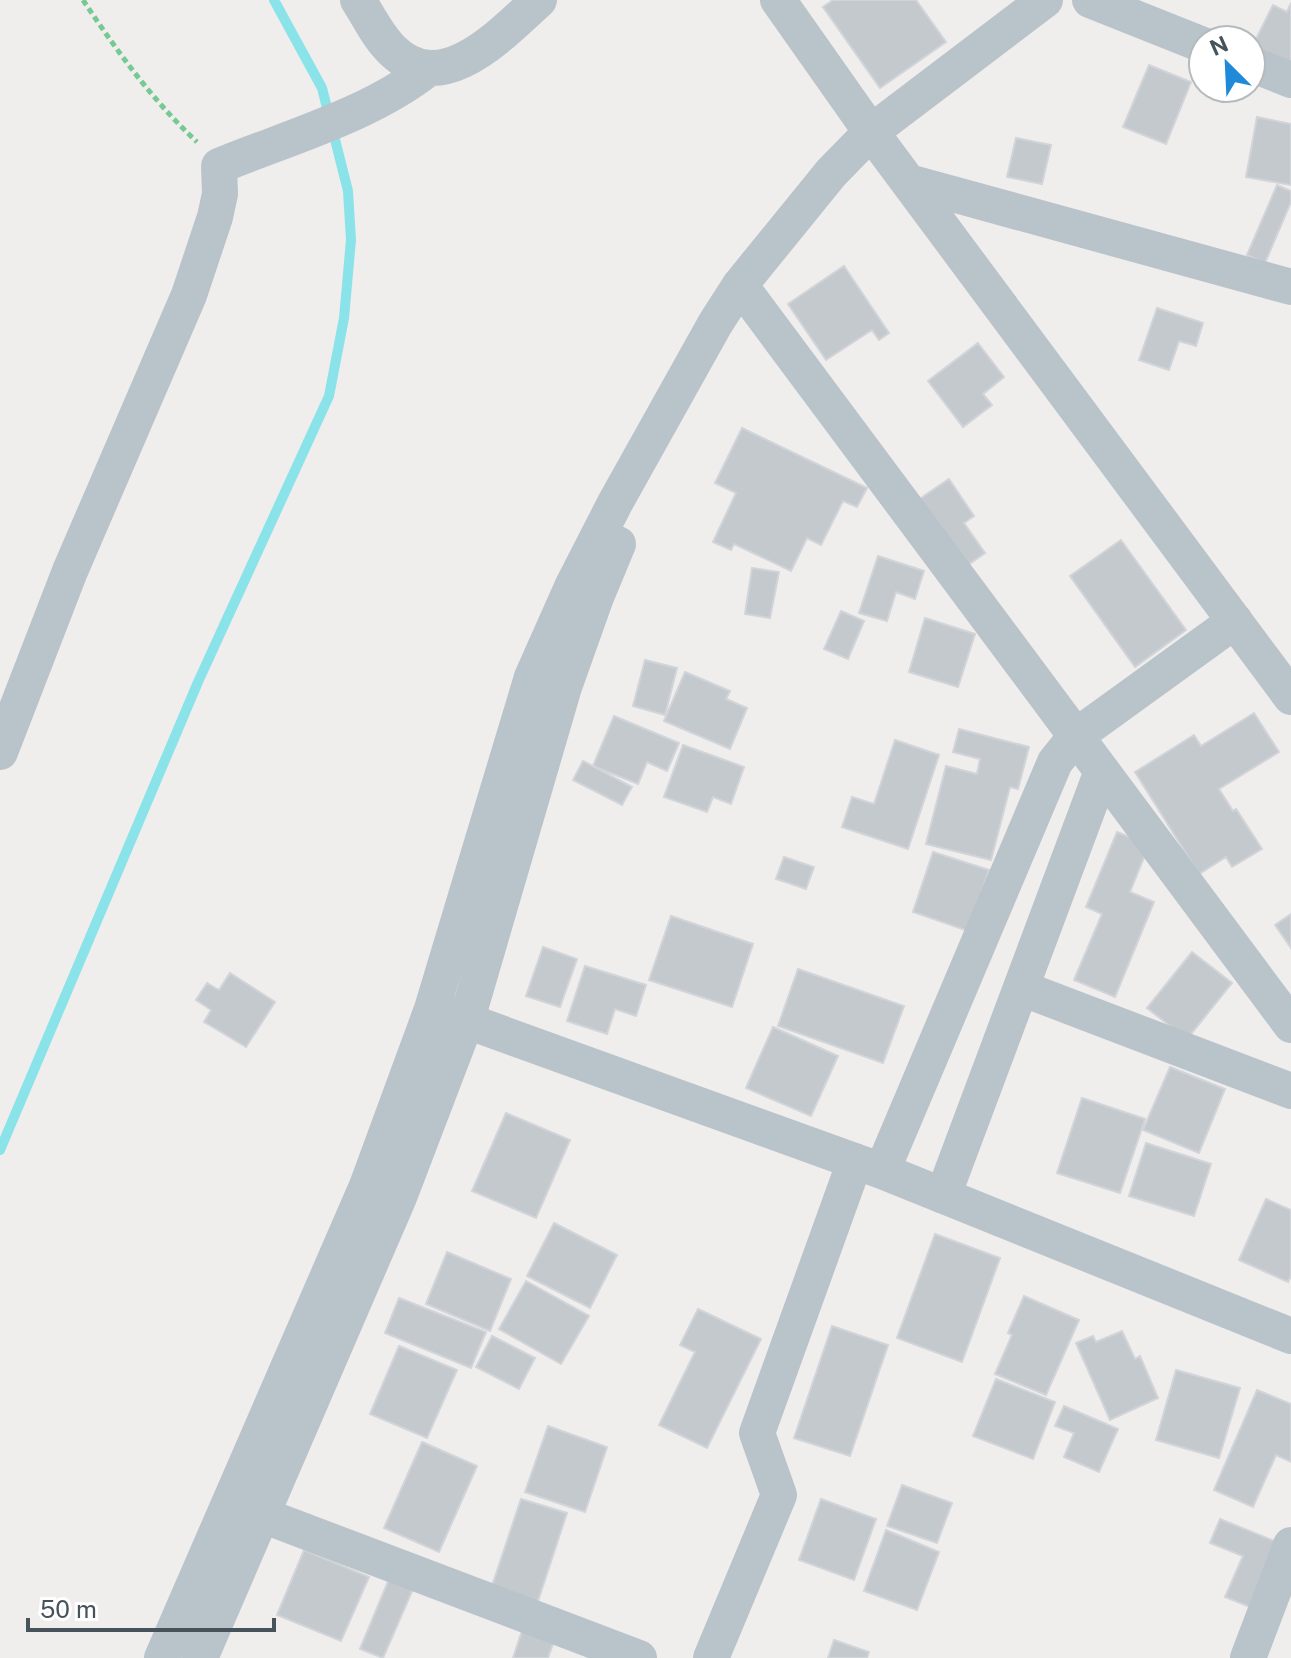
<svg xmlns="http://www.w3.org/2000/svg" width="1291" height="1658" viewBox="0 0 1291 1658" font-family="'Public Sans',sans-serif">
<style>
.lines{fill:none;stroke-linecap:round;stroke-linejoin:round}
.stream{stroke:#8ae3e8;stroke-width:10}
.building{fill:#c4c9cd;stroke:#d1d4d9;stroke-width:2}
.path{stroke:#75c993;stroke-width:5;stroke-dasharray:6 4;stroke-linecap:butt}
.street{stroke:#b9c4ca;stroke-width:36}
</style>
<rect width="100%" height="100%" fill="#f0eded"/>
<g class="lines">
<!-- stream -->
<path class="stream" d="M0,1150L198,682L329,396L344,318L351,240L348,191L322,88L274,0"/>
</g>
<!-- building -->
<path class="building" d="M833,0H916L946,42L880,88L823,7Z
M1291,3V66L1252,47L1273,5L1287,12Z
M1149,65L1191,82L1166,144L1123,127Z
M1257,117L1291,124V185L1246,177Z
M1016,138L1051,145L1042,184L1007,177Z
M1277,185L1291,191V202L1265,263L1247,255Z
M844,266L889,333L879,340L872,330L826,360L788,304Z
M1157,308L1203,323L1196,346L1179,341L1169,370L1139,360Z
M978,343L1004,377L983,394L992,405L963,427L928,381Z
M742,428L867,488L857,507L843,501L821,545L807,538L791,571L734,544L731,550L713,542L736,493L715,483Z
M949,479L974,516L964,523L985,553L965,567L918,500Z
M1121,540L1186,630L1135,667L1070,576Z
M878,556L924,571L915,599L896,592L887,621L859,613Z
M752,568L779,572L770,618L745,614Z
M841,611L864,621L848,659L824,649Z
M925,618L975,634L958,687L909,672Z
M645,660L677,668L665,715L633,706Z
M685,672L730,691L726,699L747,708L730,749L664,721Z
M1254,713L1279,752L1219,789L1233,811L1236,809L1262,849L1232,867L1226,857L1199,874L1135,772L1194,735L1201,746Z
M614,716L679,743L667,771L647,762L638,784L593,766Z
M959,729L1029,747L1018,789L1010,787L991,860L926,844L946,766L977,774L980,759L953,752Z
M895,740L939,755L908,849L842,827L852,797L874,804Z
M683,745L744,767L731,804L713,797L707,812L664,797Z
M583,761L632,787L622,805L573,780Z
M1117,832L1149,845L1130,892L1154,902L1115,997L1074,980L1102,914L1086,907Z
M933,852L989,870L968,931L913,912Z
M784,857L814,867L806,889L776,879Z
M1291,914V948L1275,925Z
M671,916L753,944L732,1007L649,980Z
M543,947L577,959L560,1007L526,996Z
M1192,952L1232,983L1187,1039L1147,1008Z
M585,966L646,985L636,1016L615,1009L607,1034L567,1021Z
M798,969L904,1006L883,1063L778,1026Z
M230,973L275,1002L246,1047L204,1022L211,1010L196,1000L207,983L219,990Z
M773,1027L838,1056L811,1116L746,1088Z
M1170,1067L1225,1089L1199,1153L1143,1130Z
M1082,1098L1145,1119L1120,1193L1057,1173Z
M506,1113L570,1140L536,1218L472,1191Z
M1146,1143L1211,1164L1194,1216L1129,1196Z
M1266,1199L1291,1210V1276L1288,1282L1239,1260Z
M554,1223L617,1255L590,1308L527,1276Z
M935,1234L1000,1258L962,1362L897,1338Z
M447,1252L511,1279L490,1331L426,1304Z
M526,1281L589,1316L561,1364L499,1329Z
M1024,1296L1079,1320L1046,1395L995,1374L1012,1335L1008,1333Z
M399,1298L486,1332L471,1368L385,1333Z
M698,1309L761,1339L707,1448L659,1425L695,1352L680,1345Z
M832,1326L888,1345L850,1456L794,1438Z
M1122,1331L1135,1359L1140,1356L1158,1398L1110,1420L1076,1343L1093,1336L1096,1342Z
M492,1336L535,1358L519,1389L476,1367Z
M399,1346L457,1370L427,1438L370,1414Z
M1176,1370L1240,1388L1219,1458L1156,1440Z
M996,1379L1055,1402L1033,1459L973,1436Z
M1257,1390L1291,1404V1462L1276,1455L1253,1507L1214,1490Z
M1064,1406L1118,1429L1099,1472L1064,1457L1074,1433L1055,1426Z
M548,1426L607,1447L585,1512L525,1492Z
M422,1442L477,1466L439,1552L384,1528Z
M902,1485L952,1503L937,1543L887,1526Z
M521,1499L567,1513L537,1604L491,1589Z
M821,1499L876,1519L854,1580L799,1560Z
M1220,1519L1277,1542L1250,1607L1225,1597L1243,1556L1210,1543Z
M886,1530L939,1552L917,1610L864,1591Z
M304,1550L369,1577L341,1641L277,1615Z
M389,1579L413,1589L383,1658L360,1649Z
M522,1631L554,1641L548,1658H513Z
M834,1640L869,1652L867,1658H828Z"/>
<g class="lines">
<!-- path -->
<path class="path" d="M83,0C117,51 152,100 197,142"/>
<!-- street -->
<path class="street" d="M358,0C369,17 378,37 393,51C443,99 502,33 539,0
M778,0L871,132L1291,697
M1090,0L1203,45
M1251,64L1291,80
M909,182L1291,287
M740,285L1291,1025
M0,752L70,571L189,295L215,217L220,194L219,166C287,138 370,115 428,69
M1021,988L1291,1091
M445,1013L882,1171L1291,1336
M882,1171L1055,762L1076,736L1235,621
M943,1196L1102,771
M262,1515L639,1658
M162,1658L367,1186L432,1009L532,677L572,587L615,503L715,324L740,285L831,173L871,132L1045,0
M200,1658L399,1197L467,1019L564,687L596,597L618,544
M711,1658L779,1495L757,1433L855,1161
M1248,1658L1291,1545"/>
</g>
<!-- north arrow -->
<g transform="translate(1227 64) rotate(336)"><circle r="38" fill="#ffffff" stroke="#b5babd" stroke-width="2"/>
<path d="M0-6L14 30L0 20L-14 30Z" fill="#1f8bd8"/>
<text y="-12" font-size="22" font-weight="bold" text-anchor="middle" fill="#46535a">N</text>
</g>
<!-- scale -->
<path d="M28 1618v12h246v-12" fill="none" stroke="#46535a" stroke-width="4"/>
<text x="40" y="1618" font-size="24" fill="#46535a" stroke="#ffffff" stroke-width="6" paint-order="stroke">50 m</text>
</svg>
